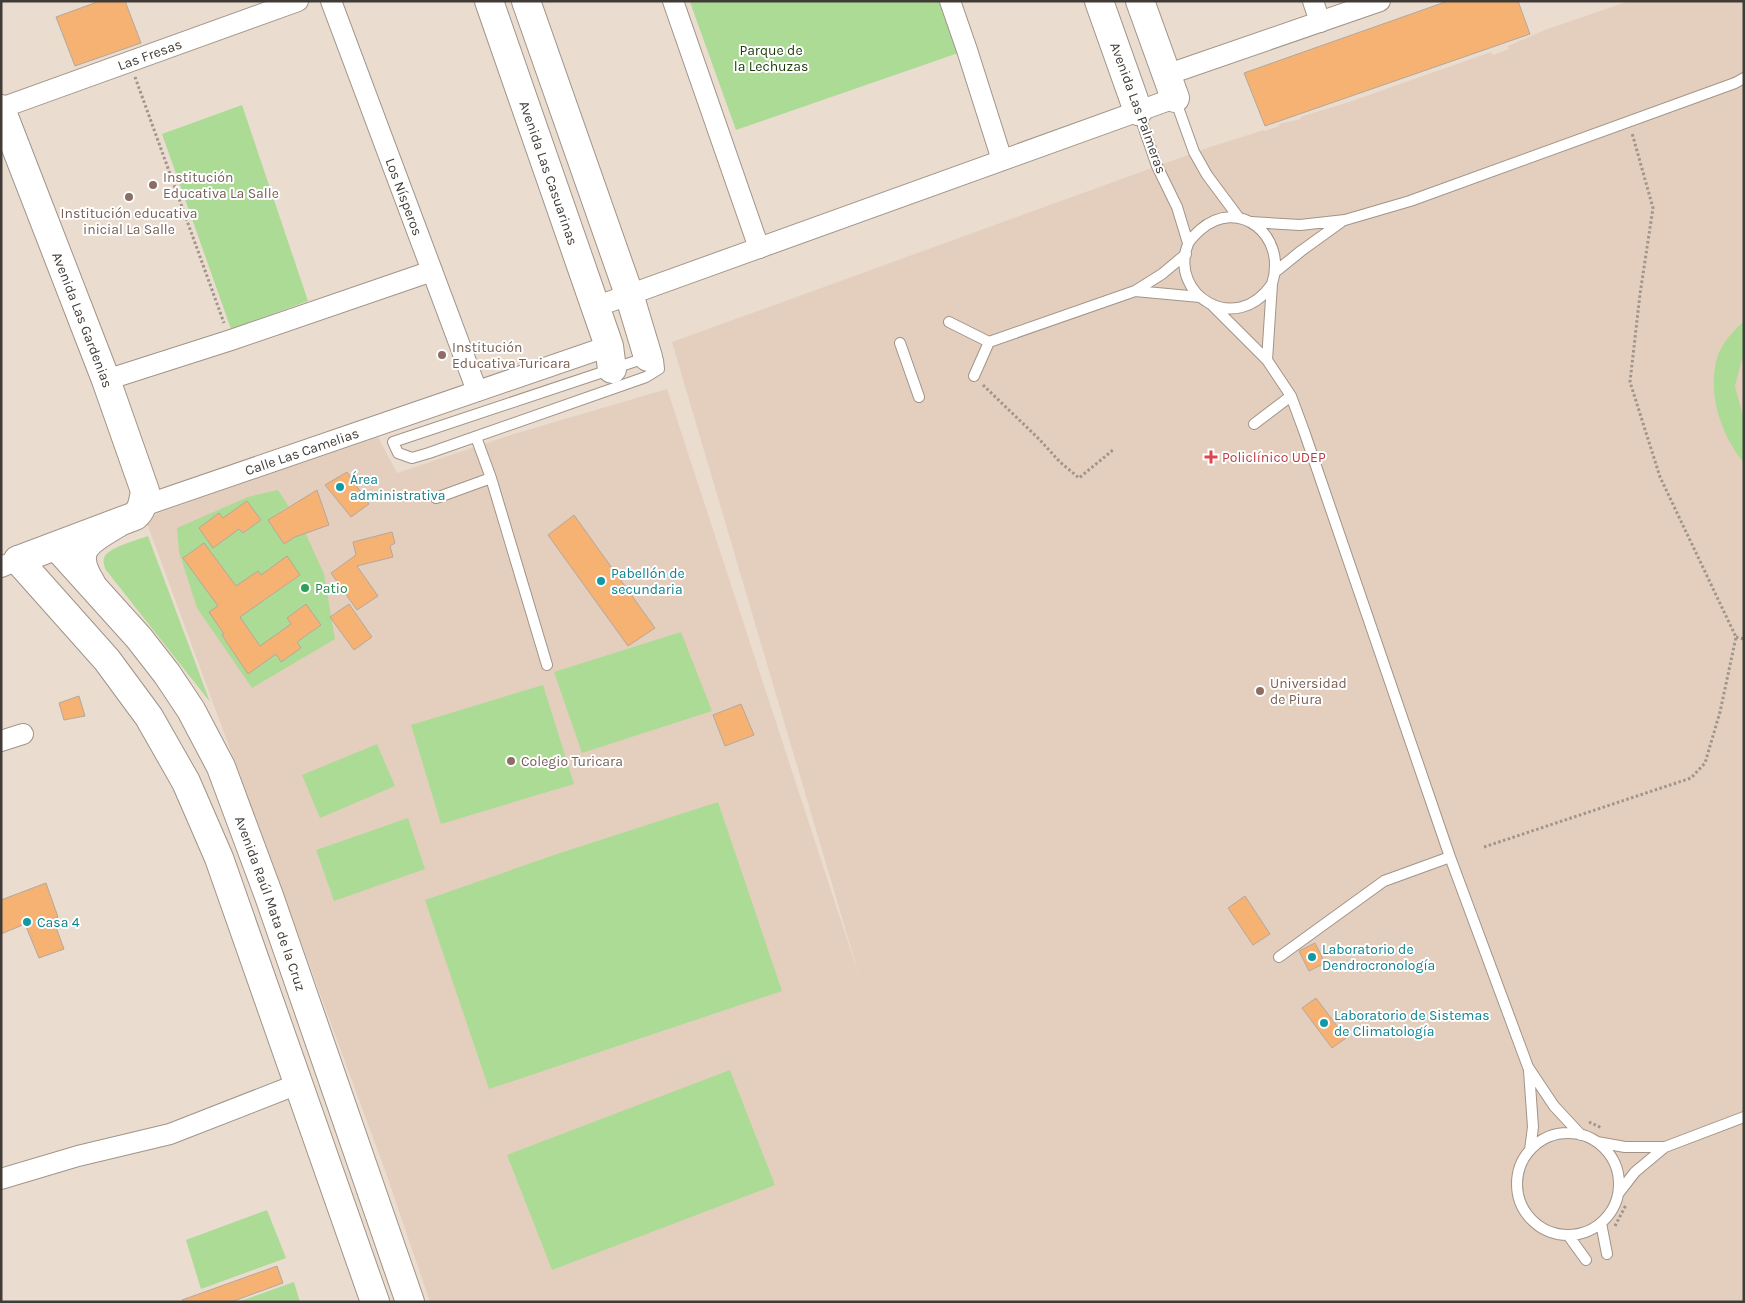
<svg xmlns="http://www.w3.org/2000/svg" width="1745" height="1303" viewBox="0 0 1745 1303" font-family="Karla,sans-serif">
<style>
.built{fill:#e4cfbe}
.green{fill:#acdb96;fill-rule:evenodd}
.building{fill:#f5b273;stroke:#b5a79b}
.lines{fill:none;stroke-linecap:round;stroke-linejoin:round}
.lane-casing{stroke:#a19488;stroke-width:12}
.street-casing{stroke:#a19488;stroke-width:22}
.secondary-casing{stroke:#a19488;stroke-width:30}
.primary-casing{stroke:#a19488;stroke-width:30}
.path{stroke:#9f958c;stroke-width:3;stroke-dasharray:2.5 2.5;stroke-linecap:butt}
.lane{stroke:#fff;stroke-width:10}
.street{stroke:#fff;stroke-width:20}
.secondary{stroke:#fff;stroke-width:28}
.primary{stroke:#fff;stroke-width:28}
.education-dot{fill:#8d6e63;stroke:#fff;stroke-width:2}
.health-dot{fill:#e0444e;stroke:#fff;stroke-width:2}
.culture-dot{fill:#0f9aa8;stroke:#fff;stroke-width:2}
.leisure-dot{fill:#2e9e5b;stroke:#fff;stroke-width:2}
.labels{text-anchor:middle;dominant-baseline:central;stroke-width:4;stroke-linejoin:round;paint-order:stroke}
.park-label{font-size:14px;fill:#1a3a06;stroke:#fff}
.street-label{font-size:14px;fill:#403b36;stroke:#fff}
.education-label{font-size:14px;fill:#785e54;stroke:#fff;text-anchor:start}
.health-label{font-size:14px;fill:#be3a42;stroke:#fff;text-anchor:start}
.culture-label{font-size:14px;fill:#0d838f;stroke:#fff;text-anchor:start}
.leisure-label{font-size:14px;fill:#27864d;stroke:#fff;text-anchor:start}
</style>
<rect width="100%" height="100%" fill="#eadccf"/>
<!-- built -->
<path class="built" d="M1629,1H1744V1302H430L386,1173L145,518L377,435L397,473L514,434L667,389L860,979L672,342L1210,147L1264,130L1265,131L1279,126V124L1301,119L1300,117L1349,102L1491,52L1493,55L1509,49L1508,46L1545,30Z"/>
<!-- green -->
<path class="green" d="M692,1H950L967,50L736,130L690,2Z
M242,105L308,301L231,329L162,134Z
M1744,321V352L1735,386L1744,420V463C1721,435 1707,394 1717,358C1721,344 1733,331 1744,321Z
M278,490L305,532L324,574L335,639L252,688L197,608L179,552L177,528L248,497ZM247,502L261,520L243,533L229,514ZM287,507L303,531L284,544L268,520ZM219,513L233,533L213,547L199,528ZM204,543L210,595L183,558ZM287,557L300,575L281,589L267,570ZM258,571L274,594L252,608L236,586ZM221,604L220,627L209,612ZM306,604L321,625L302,639L287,618ZM242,621L248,673L222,636ZM286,627L301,648L281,662L267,642Z
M148,536L210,702L106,570C104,566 103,562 104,558C108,547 138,540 148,536Z
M681,632L712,711L582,753L554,672Z
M543,685L574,784L441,824L411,725Z
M377,744L395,786L320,818L302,775Z
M718,802L782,991L489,1089L425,900L560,853Z
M408,818L425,869L334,901L316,850Z
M730,1070L775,1185L552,1270L507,1155Z
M267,1210L286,1258L201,1289L186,1240Z
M294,1282L300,1302H238Z"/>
<!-- building -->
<path class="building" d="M100,1H125L141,43L75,66L56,17Z
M1448,1H1518L1530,34L1265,126L1244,73Z
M347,472L369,504L351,517L325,485Z
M317,490L329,525L295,537L284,544L268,520Z
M247,501L261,520L243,533L239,529L213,548L199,528L219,513L223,518Z
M574,515L655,628L628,646L548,535Z
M392,532L395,543L390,546L393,557L357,566L378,596L357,610L331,573L356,555L353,542Z
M204,543L236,586L258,571L261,575L287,556L300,575L240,617L260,646L291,624L287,618L306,604L321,625L297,642L301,648L281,662L276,654L248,674L222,635L224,634L209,612L218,606L183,558Z
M349,604L372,637L354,650L330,617Z
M79,696L85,716L64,720L59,703Z
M741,704L754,735L725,746L713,715Z
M46,883L58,917L53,919L64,949L39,958L25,924L1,934V900Z
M1245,896L1270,934L1253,945L1228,908Z
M1315,943L1325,963L1309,971L1299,951Z
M1316,998L1346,1038L1332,1048L1302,1008Z
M277,1266L283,1283L231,1302H182V1300Z"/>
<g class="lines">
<!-- lane casing -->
<g class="lane-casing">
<path id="lane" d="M1175,99L1194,152L1207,175L1239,218
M1138,111L1157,166L1177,207L1188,243
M1251,222L1300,225L1345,220L1410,201L1735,83L1744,78
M1275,272L1301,251L1344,220
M1135,291L1200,297
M1211,304L1267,360L1291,396L1304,431L1450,857L1528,1067L1554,1106L1581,1135
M949,322L989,342L974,376
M989,342L1135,291L1162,274L1186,254
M900,343L919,397
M648,357L658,360L659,369L646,377L429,453L412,458L398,453L393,442Z
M1267,360L1272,284C1288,235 1238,196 1200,230C1196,234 1190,239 1188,244C1168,295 1236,337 1272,284
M1254,424L1291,396
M491,478L547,665
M436,498L491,478L476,437
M1279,957L1384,881L1450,857
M1529,1071L1533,1127L1530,1150
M1517 1184a51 51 0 1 1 102 0a51 51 0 1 1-102 0Z
M1597,1142L1625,1147H1665
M1618,1194L1635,1172L1665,1147L1744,1117
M1601,1223L1607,1254
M1568,1235L1586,1260"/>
</g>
<!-- street casing -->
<g class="street-casing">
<g id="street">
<path id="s1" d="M331,1L477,391"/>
<path d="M673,1L759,248"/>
<path d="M950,1L967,50L1002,160"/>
<path d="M1313,1L1320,22"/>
<path d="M1166,75L1380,1"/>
<path id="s2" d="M1,108L298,1"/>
<path d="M595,307L1175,98"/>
<path d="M106,380L231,340L432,271"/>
<path id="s3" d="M143,506L609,346"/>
<path d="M1,567L18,560"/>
<path d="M1,741L23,734"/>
<path d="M1,1179L78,1156L170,1134L298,1084"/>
</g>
</g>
<!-- secondary casing -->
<g class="secondary-casing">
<g id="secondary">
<path id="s4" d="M489,1L609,346L612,369"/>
<path d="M526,1L629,294L648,357"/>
<path d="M1099,1L1138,111"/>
<path d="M1140,1L1175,98"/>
<path id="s5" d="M1,109L106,380L145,491C143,501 143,509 135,516L18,560"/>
</g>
</g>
<!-- primary casing -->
<g class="primary-casing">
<g id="primary">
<path id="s6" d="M57,547L139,638L167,674L191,710L221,767L269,896L410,1302"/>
<path d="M18,560L107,660L149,717L186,782L219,858L375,1302"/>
<path d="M91,583C69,548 90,540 118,523"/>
</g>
</g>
<!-- path -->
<path class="path" d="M135,77L224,323
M983,385L1039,439L1060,462L1079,478L1113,450
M1736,637L1744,639
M1484,847L1691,778L1705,763L1720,712L1736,637L1660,477L1630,382L1640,294L1653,208L1632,133
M1589,1122L1602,1128
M1615,1226L1626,1205"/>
<!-- lane -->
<use href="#lane" class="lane"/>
<!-- street -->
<use href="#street" class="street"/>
<!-- secondary -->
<use href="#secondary" class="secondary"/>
<!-- primary -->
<use href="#primary" class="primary"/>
</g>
<!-- markers -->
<g class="education-dot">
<circle cx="153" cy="185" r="5"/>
<circle cx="129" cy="197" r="5"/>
<circle cx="442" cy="355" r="5"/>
<circle cx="1260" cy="691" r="5"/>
<circle cx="511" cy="761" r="5"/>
</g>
<path class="health-dot" d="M1208.5 449.5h5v5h5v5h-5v5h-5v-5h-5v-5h5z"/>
<g class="culture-dot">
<circle cx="340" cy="487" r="5"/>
<circle cx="601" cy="581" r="5"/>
<circle cx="27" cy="922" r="5"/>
<circle cx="1312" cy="957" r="5"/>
<circle cx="1324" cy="1023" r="5"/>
</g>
<circle class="leisure-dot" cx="305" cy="588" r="5"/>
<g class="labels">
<!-- park labels -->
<g class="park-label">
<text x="771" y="50">Parque de<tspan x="771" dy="16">la Lechuzas</tspan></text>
</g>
<!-- street labels -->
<g class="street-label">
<text stroke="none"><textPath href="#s2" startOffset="158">Las Fresas</textPath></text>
<text transform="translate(1138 108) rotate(70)">Avenida Las Palmeras</text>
<text stroke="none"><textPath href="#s4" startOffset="182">Avenida Las Casuarinas</textPath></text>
<text stroke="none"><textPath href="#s1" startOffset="209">Los Nísperos</textPath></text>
<text stroke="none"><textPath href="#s5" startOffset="226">Avenida Las Gardenias</textPath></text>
<text stroke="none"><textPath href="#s3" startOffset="168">Calle Las Camelias</textPath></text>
<text stroke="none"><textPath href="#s6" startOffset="421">Avenida Raúl Mata de la Cruz</textPath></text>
</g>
<!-- education labels -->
<g class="education-label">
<text x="163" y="177">Institución<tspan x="163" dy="16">Educativa La Salle</tspan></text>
<text x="129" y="213" text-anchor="middle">Institución educativa<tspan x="129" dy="16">inicial La Salle</tspan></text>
<text x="452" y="347">Institución<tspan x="452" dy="16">Educativa Turicara</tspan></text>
<text x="1270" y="683">Universidad<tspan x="1270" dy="16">de Piura</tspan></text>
<text x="521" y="761">Colegio Turicara</text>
</g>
<!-- health labels -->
<g class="health-label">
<text x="1222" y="457">Policlínico UDEP</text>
</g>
<!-- culture labels -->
<g class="culture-label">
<text x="350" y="479">Área<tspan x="350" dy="16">administrativa</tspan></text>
<text x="611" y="573">Pabellón de<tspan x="611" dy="16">secundaria</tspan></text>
<text x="37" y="922">Casa 4</text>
<text x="1322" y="949">Laboratorio de<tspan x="1322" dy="16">Dendrocronología</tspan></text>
<text x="1334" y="1015">Laboratorio de Sistemas<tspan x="1334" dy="16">de Climatología</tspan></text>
</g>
<!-- leisure labels -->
<g class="leisure-label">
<text x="315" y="588">Patio</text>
</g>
</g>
<!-- border -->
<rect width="1745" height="1303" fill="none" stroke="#403b36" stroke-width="5"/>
</svg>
